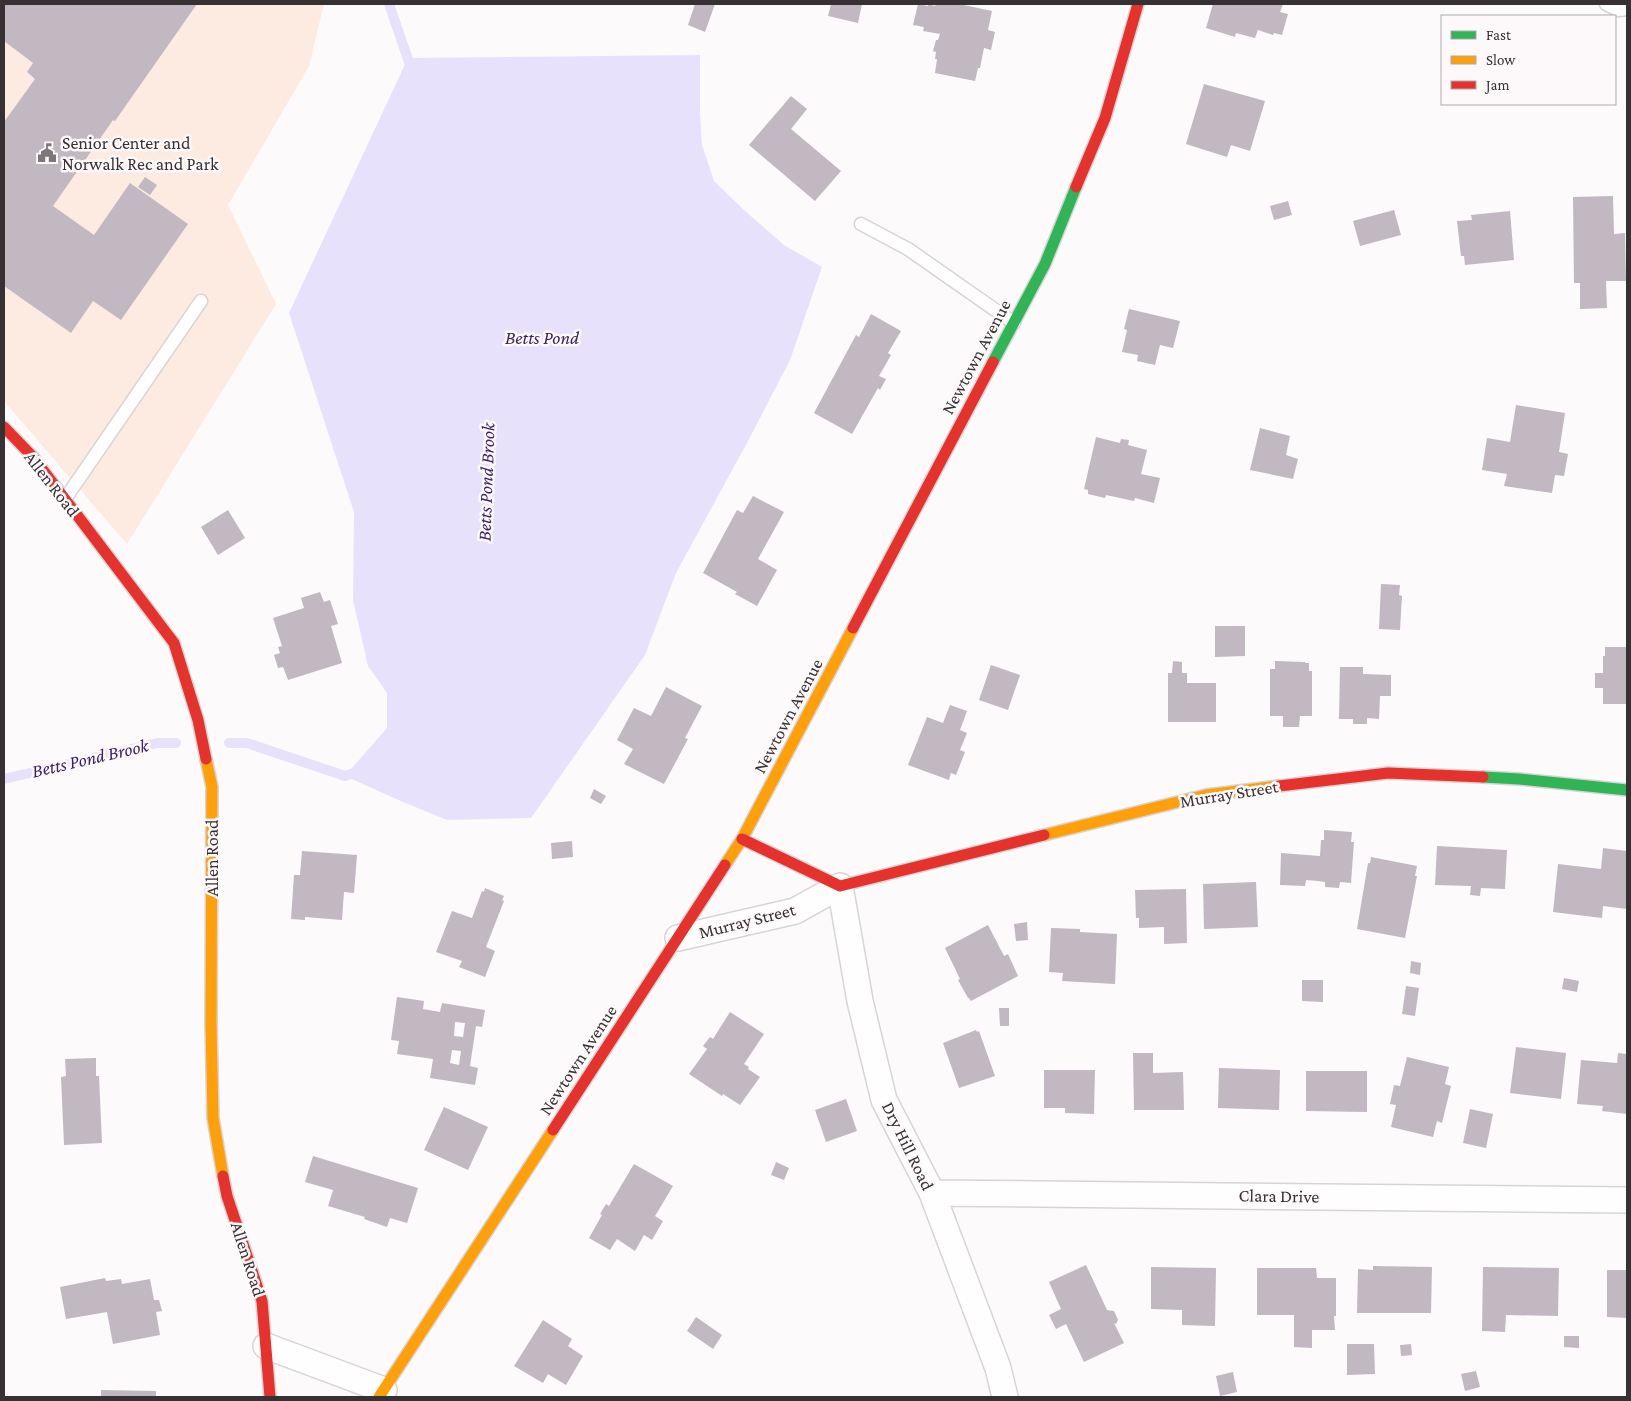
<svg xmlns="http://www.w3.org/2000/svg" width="1631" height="1401" viewBox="0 0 1631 1401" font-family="'Crimson Pro',serif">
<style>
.green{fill:#fdeae1}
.water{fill:#e8e1fc}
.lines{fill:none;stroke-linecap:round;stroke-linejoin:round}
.stream{stroke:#e8e1fc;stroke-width:10}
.building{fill:#c1b8c1;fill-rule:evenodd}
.lane-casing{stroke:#d8d4d5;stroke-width:15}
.street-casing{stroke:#d8d4d5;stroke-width:28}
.fast-casing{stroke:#d8d4d5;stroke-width:14}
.slow-casing{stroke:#d8d4d5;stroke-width:14}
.jam-casing{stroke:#d8d4d5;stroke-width:14}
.lane{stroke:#fffefe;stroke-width:12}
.street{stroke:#fffefe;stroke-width:25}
.fast{stroke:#30b455;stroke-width:11}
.slow{stroke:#ff9f0a;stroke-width:11}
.jam{stroke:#e5322d;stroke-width:11}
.labels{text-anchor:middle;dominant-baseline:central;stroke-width:5;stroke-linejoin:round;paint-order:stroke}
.poi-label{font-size:18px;fill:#383133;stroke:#fdf9fb;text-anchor:start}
.street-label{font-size:18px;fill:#383133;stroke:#fdf9fb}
.water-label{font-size:19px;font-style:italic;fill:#3a2066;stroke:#fdf9fb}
</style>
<rect width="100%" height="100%" fill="#fcfafb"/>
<!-- green -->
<path class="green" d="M4,4H324L309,66L228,205L276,304L127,544L4,401Z"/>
<!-- water -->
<path class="water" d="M700,55V113L702,145L714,181L744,210L784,245L822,267L790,360L748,441L676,573L645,655L531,818L447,820L403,802L345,776L387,728V693L368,666L353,600L354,512L289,313L408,58Z"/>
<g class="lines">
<!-- stream -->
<path class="stream" d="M389,4L412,71
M229,743H247L345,776L357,772
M4,779L157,743H176"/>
</g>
<!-- building -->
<path class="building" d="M4,4H197L115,121L113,120L53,206L94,235L130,183L188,224L121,320L93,301L71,333L4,286V122L35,79L27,72L33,63L4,41Z
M695,4H715L705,32L688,25Z
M831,4H862L858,23L828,16Z
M918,4L928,6V4L935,6L936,4H959L992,11L988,30L995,32L991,50L984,48L980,68H978L975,81L935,73L937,59H935L936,52L933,51L936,40H938L940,34L923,31L924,27L913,25Z
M1213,4H1283L1280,12L1288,14L1282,35L1274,33L1273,35L1258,30L1255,38L1236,33L1235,37L1206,28Z
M1204,84L1265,101L1250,151L1231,145L1227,157L1186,144Z
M791,96L807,109L791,129L841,171L815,201L749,145Z
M145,177L157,185L150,195L138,187Z
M1613,196L1614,234L1625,233L1626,281H1606L1607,308L1580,309V283H1574L1573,197Z
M1288,201L1292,215L1274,220L1270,206Z
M1394,210L1401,235L1360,246L1353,221Z
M1510,211L1514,260L1465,265L1464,256H1461L1457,221L1472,220L1471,215Z
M1129,309L1180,321L1173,348L1160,345L1155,365L1137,361L1138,355L1122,352L1127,330L1124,329Z
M871,314L901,331L888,353L891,355L879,376L886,379L880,390L878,388L852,434L814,413L856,335L859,337Z
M1516,405L1565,413L1559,452L1568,454L1564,476L1555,475L1552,493L1504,486L1507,474L1482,470L1487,438L1510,442Z
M1260,428L1290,436L1286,455L1298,459L1293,479L1250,470Z
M1096,437L1120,443L1121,439L1129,440L1128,445L1147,450L1141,474L1160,478L1154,503L1135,498L1134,501L1106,495L1105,498L1088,494V490L1084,489Z
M753,496L784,512L758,559L777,570L757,606L735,594L737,592L703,573L737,510L743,513Z
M228,510L245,538L218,555L201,527Z
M1381,584L1400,585L1399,595L1402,596L1400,630L1379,629Z
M320,592L324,602L330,600L338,624L331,626L342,663L288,680L283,667L278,668L274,655L280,653L278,647L282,646L273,618L304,608L301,598Z
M1215,626H1245V656L1215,657Z
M1605,647H1627V704H1603V688H1595V673H1603V656H1605Z
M1173,661L1182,662V673H1187V683H1216V722H1168V673H1172Z
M1275,661L1305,662V663H1309V671H1312V716H1300L1299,727H1283V716H1270V669H1275Z
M991,665L1020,675L1008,710L979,700Z
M1340,667H1363V674L1391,675V696H1380L1379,719L1367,718V724H1353V719H1339Z
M666,687L702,706L685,738L688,739L664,784L624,764L633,749L617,740L634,708L651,716Z
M950,705L967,711L960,730L967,733L960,750L965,752L956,775L951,773L949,780L908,765L927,717L943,723Z
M594,789L606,796L601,804L590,798Z
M1324,830L1352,832L1351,842H1354L1351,883L1340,882L1339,888L1325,887V882L1318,881L1306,880L1305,886L1280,885L1281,853L1320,856L1321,840H1324Z
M572,841L573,857L552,859L551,843Z
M1437,846L1507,850L1505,889L1481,888L1480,896L1470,895L1471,886L1435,885Z
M1603,848L1627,851V909L1603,906L1602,918L1553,912L1558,864L1601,869Z
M302,851L357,855L354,893L344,892L342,920L305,917V920L291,919L294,875H300Z
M1371,857L1417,866L1415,876H1417L1405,938L1357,929L1368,863H1370Z
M1256,882L1258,927L1204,929L1203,884Z
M485,888L504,896L502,900L504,901L486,947L495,951L485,977L459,967L462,961L436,952L452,911L472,918L482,891L484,892Z
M1186,889L1187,943L1164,944V927L1139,928V918H1136L1135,890Z
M1027,922L1028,940L1016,941L1014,924Z
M988,925L1004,956L1008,954L1018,976L971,1001L969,998H968L958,980L960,979L945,948Z
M1051,928L1080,929V932L1117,934L1115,984L1062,981L1063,973L1049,972Z
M1411,961L1421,963L1420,975L1410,973Z
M1564,978L1579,981L1577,992L1562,989Z
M1302,980H1323V1002L1302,1001Z
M1406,986L1419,988L1415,1016L1402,1014Z
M397,997L424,1001L423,1009L440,1012L442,1003L485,1010L482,1027L476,1026L470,1066L478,1068L475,1085L430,1078L433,1059L397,1054L399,1041L391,1040ZM455,1022L465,1023L463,1037L454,1036ZM452,1050L461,1051L459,1065L450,1063Z
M999,1008H1009V1026H1000Z
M730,1012L764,1034L744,1064L749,1067L748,1069L760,1077L740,1105L723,1094L722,1096L689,1074L707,1049L703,1046L710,1037L713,1039Z
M976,1030L977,1032L979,1031L995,1076L959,1088L943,1043Z
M1516,1047L1566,1053L1561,1099L1510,1093Z
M1133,1053H1153V1073L1183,1072L1184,1110H1134Z
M1618,1053L1627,1054V1114L1602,1111L1603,1106L1577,1104L1581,1060L1617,1063Z
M1407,1057L1449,1067L1445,1084L1451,1086L1442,1123L1437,1121L1433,1137L1391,1127L1396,1105L1390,1104L1394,1085L1400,1086Z
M96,1058V1076H99L102,1143L64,1145L61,1077L66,1076L65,1059Z
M1219,1068L1280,1070L1279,1110L1218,1108Z
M1044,1070H1095L1094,1114L1065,1113V1108H1044Z
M1306,1071H1367V1112L1306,1111Z
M846,1099L857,1131L826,1142L815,1110Z
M444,1107L488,1127L468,1170L424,1150Z
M1470,1109L1493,1114L1486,1148L1463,1143Z
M313,1156L418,1188L407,1223L390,1218L387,1227L364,1219L365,1217L328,1206L333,1190L305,1182Z
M776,1162L789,1168L784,1180L771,1175Z
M634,1164L673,1186L655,1216L663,1221L652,1240L644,1235L635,1251L617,1239L610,1250L589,1238L602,1215L600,1214L606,1204L609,1206Z
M1086,1265L1107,1310L1114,1311L1118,1320L1116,1324L1114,1323L1124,1343L1084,1362L1066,1324L1056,1329L1049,1315L1061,1309L1049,1282Z
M1373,1266L1432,1267L1431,1313H1357L1358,1269L1373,1270Z
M1151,1267L1216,1268L1215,1326L1182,1325V1310L1151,1309Z
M1483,1267L1559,1268L1558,1316L1506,1315L1505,1332L1482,1331Z
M1257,1268H1316L1317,1278H1336V1316H1334L1335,1330H1312V1348L1294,1347V1315H1257Z
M1607,1270H1627V1318L1607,1317Z
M105,1278L106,1281L121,1279L122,1284L150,1279L154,1300H159L162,1311L156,1312L160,1335L113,1344L107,1312L66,1319L60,1287Z
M696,1317L722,1335L713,1349L687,1331Z
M543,1320L572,1339L568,1346L583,1356L566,1385L548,1374L543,1383L514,1366Z
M1564,1336H1579V1348L1564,1347Z
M1347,1344H1374L1375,1374L1347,1375Z
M1411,1344L1412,1355L1401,1356L1400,1345Z
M1476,1371L1480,1387L1465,1391L1461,1374Z
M1233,1372L1237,1392L1220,1396L1216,1376Z
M101,1390L156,1391V1397H101Z"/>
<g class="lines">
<!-- lane casing -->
<g class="lane-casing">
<path id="lane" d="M1606,4L1618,10L1627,9
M861,224L908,249L1014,323
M65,499L201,301"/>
</g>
<!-- street casing -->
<g class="street-casing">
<path id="street" d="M678,938L795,911L840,886L860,1001L884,1100L932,1193L998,1368L1005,1397
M932,1193L1627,1200
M266,1346L384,1390"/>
</g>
<!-- fast casing -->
<g class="fast-casing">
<path id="fast" d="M993,362L1045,264L1076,187
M1483,777L1519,779L1627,790"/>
</g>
<!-- slow casing -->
<g class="slow-casing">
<path id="slow" d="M206,759L212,787L211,1023L213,1118L223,1176
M1044,835L1206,795L1279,786
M725,865L742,839L853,628
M379,1397L553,1130"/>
</g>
<!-- jam casing -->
<g class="jam-casing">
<path id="jam" d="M1076,187L1105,118L1138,4
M4,427L33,457L174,643L198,720L206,759
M853,628L993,362
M1279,786L1388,773L1483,777
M742,839L840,886L1044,835
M553,1130L725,865
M223,1176L227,1196L262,1301L270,1397"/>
</g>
<!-- lane -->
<use href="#lane" class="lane"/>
<!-- street -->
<use href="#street" class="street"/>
<!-- fast -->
<use href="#fast" class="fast"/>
<!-- slow -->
<use href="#slow" class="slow"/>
<!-- jam -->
<use href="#jam" class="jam"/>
</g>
<!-- icons -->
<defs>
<g id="civic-bare" transform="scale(1.5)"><path d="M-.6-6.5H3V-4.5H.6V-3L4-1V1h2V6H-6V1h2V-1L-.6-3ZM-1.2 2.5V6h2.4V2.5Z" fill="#7d7779" stroke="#fdf9fb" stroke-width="2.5" paint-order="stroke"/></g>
</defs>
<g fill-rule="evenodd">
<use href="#civic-bare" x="47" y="153"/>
</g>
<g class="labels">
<!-- poi labels -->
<g class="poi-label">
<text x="62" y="143">Senior Center and<tspan x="62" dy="21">Norwalk Rec and Park</tspan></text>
</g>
<!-- street labels -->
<g class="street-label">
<text transform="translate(976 357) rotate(-62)">Newtown Avenue</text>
<text transform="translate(52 484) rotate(52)">Allen Road</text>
<text transform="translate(788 716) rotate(-62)">Newtown Avenue</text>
<text transform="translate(1229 794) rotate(-9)">Murray Street</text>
<text transform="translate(212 858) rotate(-90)">Allen Road</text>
<text transform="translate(747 921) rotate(-14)">Murray Street</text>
<text transform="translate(578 1060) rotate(-57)">Newtown Avenue</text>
<text transform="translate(908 1146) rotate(64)">Dry Hill Road</text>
<text transform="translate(1279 1196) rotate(1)">Clara Drive</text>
<text transform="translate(248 1259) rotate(72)">Allen Road</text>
</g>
<!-- water labels -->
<g class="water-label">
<text x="542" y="337">Betts Pond</text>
<text transform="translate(486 482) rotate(-88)">Betts Pond Brook</text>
<text transform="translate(90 758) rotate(-13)">Betts Pond Brook</text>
</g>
</g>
<!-- border -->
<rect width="1631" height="1401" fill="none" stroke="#383133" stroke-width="10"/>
<!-- legend -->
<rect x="1441" y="15" width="175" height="90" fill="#fdf9fb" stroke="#aea9ab"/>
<rect x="1451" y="31" width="25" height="8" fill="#30b455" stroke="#aea9ab"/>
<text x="1486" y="40" font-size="15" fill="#383133">Fast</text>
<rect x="1451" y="56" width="25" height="8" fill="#ff9f0a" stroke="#aea9ab"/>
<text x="1486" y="65" font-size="15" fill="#383133">Slow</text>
<rect x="1451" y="81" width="25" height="8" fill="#e5322d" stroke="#aea9ab"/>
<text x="1486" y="90" font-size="15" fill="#383133">Jam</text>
</svg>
